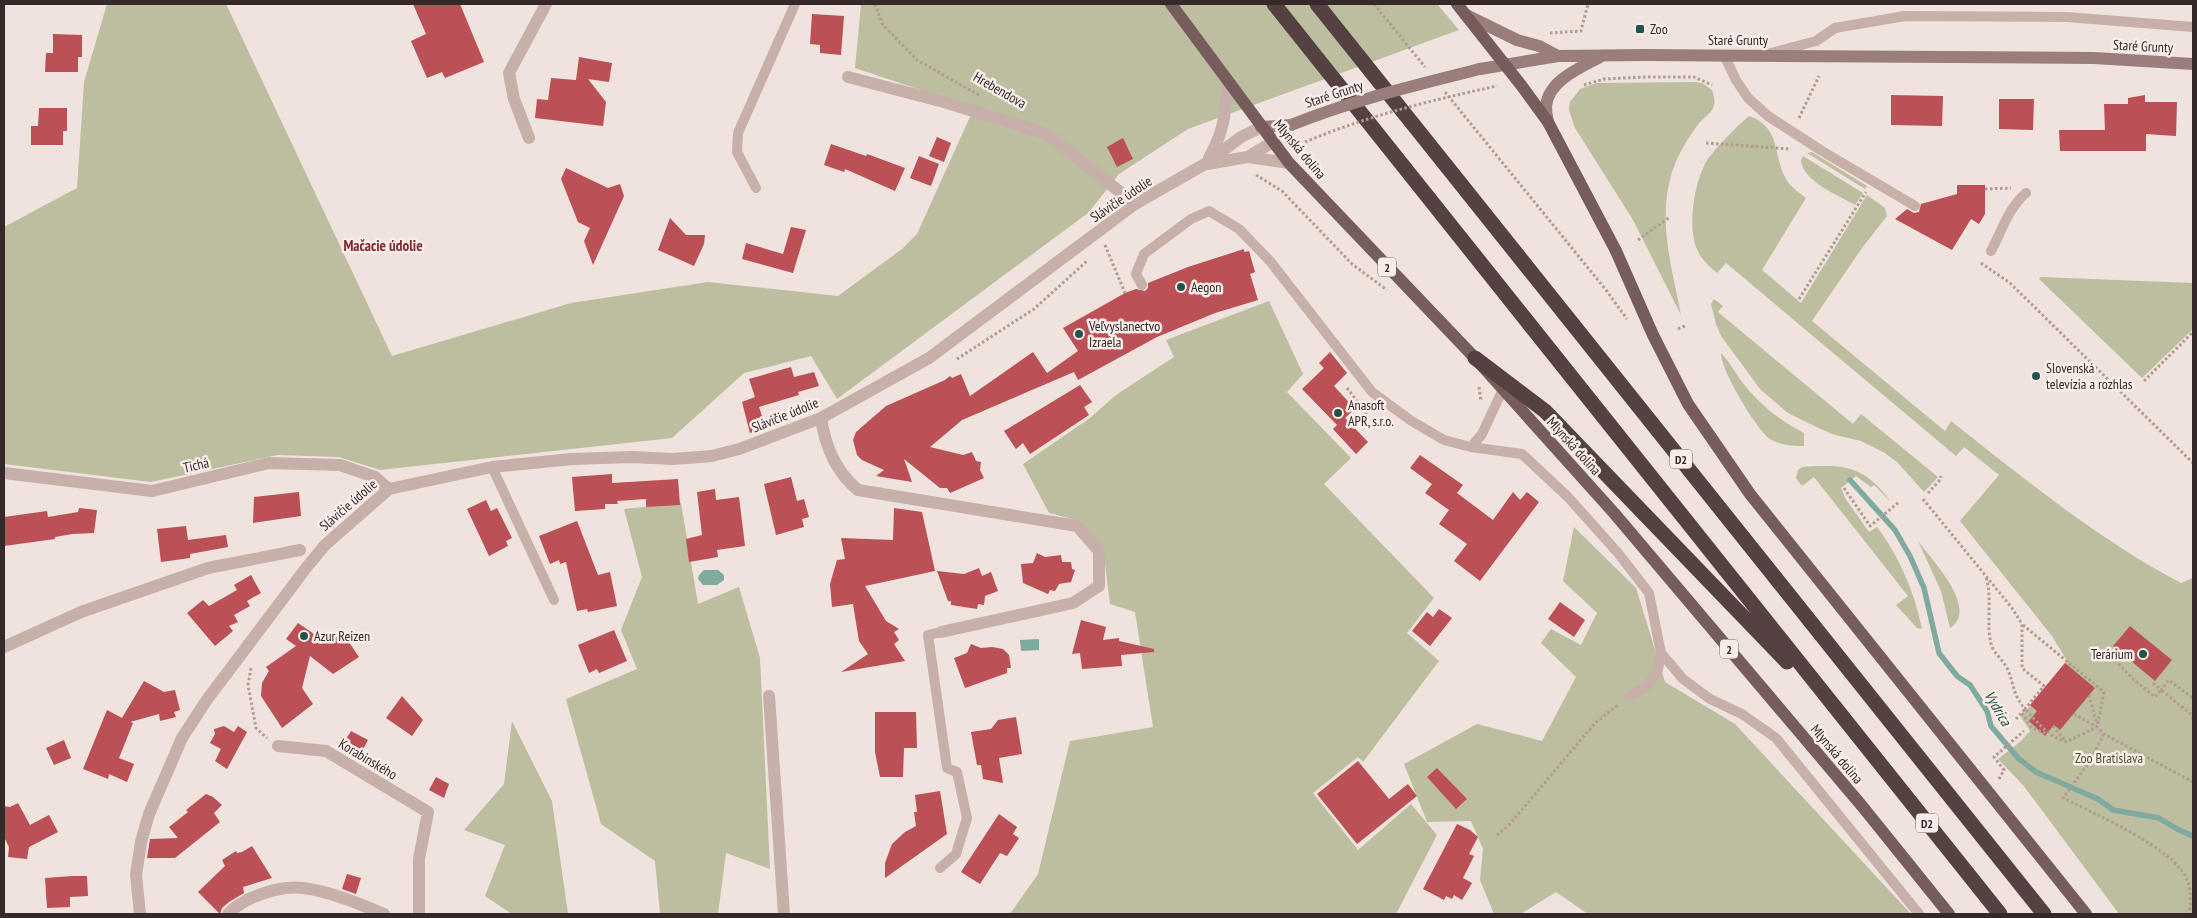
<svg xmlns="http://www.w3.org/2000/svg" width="2197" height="918" viewBox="0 0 2197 918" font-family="'PT Sans Narrow',sans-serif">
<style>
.green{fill:#bcbe9f}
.water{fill:#7faa9f}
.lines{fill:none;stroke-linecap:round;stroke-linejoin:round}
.stream{stroke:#7faa9f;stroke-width:5.5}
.building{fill:#bb5056}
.path{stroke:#b39995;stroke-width:3;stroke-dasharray:2.5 2.5;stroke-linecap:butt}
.lane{stroke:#c7afaa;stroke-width:10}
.street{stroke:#c7afaa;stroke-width:12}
.secondary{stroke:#9a7e7c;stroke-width:12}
.primary{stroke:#765d5c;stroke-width:12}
.highway{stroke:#554141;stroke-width:15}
.path-bridge{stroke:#b39995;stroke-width:3;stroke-dasharray:2.5 2.5;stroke-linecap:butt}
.secondary-bridge{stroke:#9a7e7c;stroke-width:12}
.poi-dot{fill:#225348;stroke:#f8ede9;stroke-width:2}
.labels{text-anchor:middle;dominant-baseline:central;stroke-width:5;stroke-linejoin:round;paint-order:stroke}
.shield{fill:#f8ede9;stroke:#706463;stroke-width:1}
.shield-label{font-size:12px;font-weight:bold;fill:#352929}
.poi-label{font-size:14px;fill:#352929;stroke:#f8ede9;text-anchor:start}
.street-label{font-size:14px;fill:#352929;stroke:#f8ede9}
.park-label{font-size:14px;fill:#4f512f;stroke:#f8ede9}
.neighbourhood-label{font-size:15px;font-weight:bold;fill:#7d292e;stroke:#f8ede9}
.water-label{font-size:15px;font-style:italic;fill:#225348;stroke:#f8ede9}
</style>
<rect width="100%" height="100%" fill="#f0e2dd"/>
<!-- green -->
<path class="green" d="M107,4H226L392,356L571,303L708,282L838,296L902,249L917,234L974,108L855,68L861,4H1437L1459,30L1188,129L1119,174L1088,213L837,399L811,356L744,373L672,438L380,470L339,457L278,455L151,482L4,464V227L77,188L84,82Z
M1695,82L1702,83L1712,90C1714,96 1716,102 1713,108C1710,114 1704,118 1700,122C1689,136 1678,154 1672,172C1657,220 1672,267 1681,315L1633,220L1575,128L1569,110L1570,102L1580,89L1597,83Z
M1749,116C1782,128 1772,154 1786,179C1790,187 1799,192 1806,198L1762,270L1801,303L1867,195L1885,208L1887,216L1862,248L1812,321L1945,431L1951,421C2026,480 2096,538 2181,583L2193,578V914H2119L2023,785L1998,759L2021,741L2030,731L2021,717L2067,661L2052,636L1960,521L1999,475L1964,447L1956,456L1726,263L1717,273C1710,267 1703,261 1699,253C1686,231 1694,185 1705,164C1711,152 1738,125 1749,116Z
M1812,152L1867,186L1865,189L1807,153Z
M1803,156L1863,193L1855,205C1838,195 1804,182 1801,161Z
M2041,277L2193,283V329L2142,378L2039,279Z
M1714,299L1723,306L1718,312L1853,424L1861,414L1938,477L1924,492L1897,462L1885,453L1861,441L1832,434L1808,423L1788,413L1760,389L1721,336L1716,324L1711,304Z
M1269,301L1303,374L1287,392L1351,458L1324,484L1434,598L1407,633L1439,661L1363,762L1358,757L1313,793L1358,850L1411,804L1437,835L1396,914H1010L1038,874L1070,741L1153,727L1135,612L1110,604L1103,548L1080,521L1049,513L1023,464L1090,418L1116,395L1174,357L1166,340Z
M1721,353C1730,362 1735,373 1742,382C1758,403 1780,421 1804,433V446C1793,446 1780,445 1770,439C1756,429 1720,368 1721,353Z
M1802,467C1846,464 1864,466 1891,502L1874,485L1871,487L1856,476L1841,488L1845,498L1869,532L1877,527C1899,556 1915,593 1922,629L1917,628L1896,605L1908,596L1814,477L1802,486L1796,478L1798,470Z
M681,503L698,604L739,587L760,658L770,869L726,853L718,914H660L655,861L601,824L566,699L637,669L621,630L642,577L624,509Z
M1574,527L1636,588L1665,682L1735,724L1911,914H1588L1556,892L1521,914H1494L1480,880L1483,849L1471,821L1427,822L1404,764L1477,724L1542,741L1576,677L1541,643L1551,629L1581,645L1597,613L1563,581Z
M1918,541C1931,559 1980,609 1950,628L1941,591Z
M512,721L552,801L568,914H512L485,896L505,845L464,830L504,784Z"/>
<!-- water -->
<path class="water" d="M704,570H718L724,575V580L717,585H703L698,579L699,575Z
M1039,639V650L1021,651L1020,640Z"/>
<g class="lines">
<!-- stream -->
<path class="stream" d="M1850,480L1895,530L1910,556L1924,588L1939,653L1957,676L1970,685L1987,711L1991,726L2018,758L2036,772L2098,799L2113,810L2159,818L2177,829L2193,836"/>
</g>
<!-- building -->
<path class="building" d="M413,4H460L484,62L445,78L442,72L427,78L411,41L426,34Z
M812,14L844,16L841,55L820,53V45L810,44Z
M53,34L82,35V57H78V72H45L46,53H53Z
M579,57L612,63L609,82L588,79L606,102L603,126L535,118L537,99L548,100L551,78L576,80Z
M1891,95L1943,96L1942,126L1891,125Z
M2145,95V102H2177L2176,136L2146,134V151H2060L2059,130H2105L2104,104H2128V98Z
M1999,99H2034L2033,130L1999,129Z
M39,108H67V131H63V145H31V126H38Z
M937,137L951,143L944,162L929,156Z
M1123,138L1133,159L1117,167L1107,147Z
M831,144L866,156L867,154L905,168L895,191L845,169L844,172L824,165Z
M919,156L939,164L931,186L910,178Z
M566,168L608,188L620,184L624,196L593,265L584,241L590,228L578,222L561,179Z
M1957,185H1985V214L1979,224L1971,219L1952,250L1895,219L1907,209L1914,213L1919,212L1921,204L1957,194Z
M670,218L686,235H705L704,244L694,266L658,250Z
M791,227L806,230L793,273L742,259L746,243L783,254Z
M1244,249V252L1249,251L1255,272L1250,274L1258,300L1215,313L1157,337L1078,380L1074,372L962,420L930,447L963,455L972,452L976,461L981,462L980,470L984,478L950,493L947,488H940L904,459L912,482L876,476L884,470L862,460L857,455L853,440L856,432L886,406L945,380L950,376L952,378L961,374L970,396L1033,352L1047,373L1078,351L1063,328L1125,293L1136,289L1145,291L1148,288V283L1188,267Z
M1330,352L1347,373L1334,386L1355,409L1345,418L1368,442L1356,454L1333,429L1337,425L1302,389L1324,368L1319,363Z
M791,367L794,377L814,372L819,386L798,392L799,395L759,407L766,428L750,433L742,402L755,397L749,379Z
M1080,385L1092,402L1084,407L1089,415L1030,454L1023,443L1016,449L1004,431Z
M1420,455L1463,485L1457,493L1493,520L1513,492L1520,500L1527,492L1539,502L1480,581L1454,561L1467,544L1439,524L1449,510L1425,493L1432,484L1410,468Z
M612,474V483L678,479L680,505L646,507V499L617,501L618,504H605V509L575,511L572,477Z
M791,477L797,501L804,499L809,517L802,519L804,527L776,535L764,484Z
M715,489L716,500L739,497L745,546L717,550L718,557L689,562L686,539L702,535L697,492Z
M299,492L301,516L253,523L254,497Z
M486,500L491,511L497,508L512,538L506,541L508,546L489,556L467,509Z
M79,508L97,510L94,533L72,534L55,537V539L4,546V517L47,511L48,517L78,512Z
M894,508L922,512L935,571L865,586L886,621L899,629L894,632L899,640L894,644L905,661L841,672L868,654L859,641L853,604L832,607L830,584L837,560L845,559L841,538L893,540Z
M577,521L598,575L610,572L617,606L588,612L587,609L577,611L566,562L560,564L559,560L550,564L539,536Z
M186,526L188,540L226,535L228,547L190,554V558L161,562L157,529Z
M1037,553L1045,557L1061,555L1062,562H1071L1072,569L1075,570L1071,582L1059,584L1055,591L1050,590L1048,594L1023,583L1021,564L1033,563Z
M979,568L982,576L991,572L998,591L985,596L984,605L978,604L977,609L951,605V601H948L937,571L964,574Z
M251,575L261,593L247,601L250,606L234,615L238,622L229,626L233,631L215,646L187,613L203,600L209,606L237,590L234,585Z
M1560,602L1585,620L1574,637L1548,619Z
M1439,609L1452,618L1430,646L1412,631L1427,612L1433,617Z
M1081,620L1106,627L1103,640L1119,638V641L1154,649V652L1121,655L1122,666L1082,669L1080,653L1072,654Z
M298,623L314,634L315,633V635L326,643L342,632L359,657L333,674L310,656L302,688L313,704L282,728L261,696L262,683L269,671L266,667L296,646L286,639Z
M2130,626L2172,660L2155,681L2113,646Z
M614,630L627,661L599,673L597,669L589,673L578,645Z
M971,644L981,648L992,647L1003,649L1009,655L1011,668H1007V673L965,688L954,658L967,653Z
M2065,663L2095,688L2060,730L2054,725L2045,736L2029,721L2037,711L2030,705Z
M144,681L164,692L175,690L180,710L174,712L176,717L160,721L159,714L130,722L133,723L119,758L134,764L127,782L109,774L108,779L83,769L107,710L122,718Z
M402,696L423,720L412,736L386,718Z
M875,712H916L917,748H904L903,777H880L875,752Z
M1016,717L1022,754L999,758L1003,783L983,779L981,765H977L971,732L991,729L998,720Z
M224,726L234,732L238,726L247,732L227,769L215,761L221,749L210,743L215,734L214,729Z
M351,731L368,740L360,755L342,746Z
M64,740L71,758L54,765L46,748Z
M1358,761L1389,799L1408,784L1417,796L1357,844L1317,794Z
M1437,768L1467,799L1456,809L1427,777Z
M436,777L449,784L444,798L429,790Z
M940,791L947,834L885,878V863L892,844L905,832L916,826L914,812H917L915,795Z
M206,794L213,797L222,805L214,813L220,822L175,858H147L150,839L178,838L169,827L188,812L186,810Z
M18,803L30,825L49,815L58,832L29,847L27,859L8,857L9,847L4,837V806L10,807Z
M999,814L1017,827L1013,834L1019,838L1007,856L1000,853L980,884L961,872Z
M1457,824L1470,830L1478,837L1469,854L1474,856L1463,878L1472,883L1462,900L1454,895L1452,899L1446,896L1444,900L1423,889Z
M252,846L272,878L243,887L244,893L229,902L222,908L220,914L198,892L225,866L222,860L236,851L237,853L242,852Z
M347,874L361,878L356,894L342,889Z
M72,876H87L88,896L70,897V907L47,908L45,878Z"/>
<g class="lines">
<!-- path -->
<path class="path" d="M875,4L883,25L917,60L979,95
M1374,4L1425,67
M1550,33L1581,31L1588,4
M1584,85L1604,79L1646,77H1694L1712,85
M1445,92L1606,290L1627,319
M1799,118L1819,76
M1706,143L1791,149
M1256,175L1282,191L1352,264L1387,290
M1985,189L2011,188
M1638,240L1670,217
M1105,245L1125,293
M1981,263L2010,283L2193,463
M1799,299L1866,192
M1678,329L1687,325
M957,359L1034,309L1087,261
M2144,381L2193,332
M1479,387L1481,401
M1347,388L1368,415
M1844,488L1870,526L1899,502
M1928,493L1940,480L1941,476
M1923,499L2012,608L2022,624V668L2044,686L2025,709C2013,695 2014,685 2008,670C2004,661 1996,655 1992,647C1985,625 1993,600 1986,577
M2023,625L2104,692L2097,727
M2108,653L2132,678L2155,697L2161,690L2192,715L2193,720
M251,668L248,685L256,728L267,738
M2153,683L2161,690L2169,680L2193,698
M2089,695L2097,724
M2022,713L2032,728L2047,734
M2074,714L2097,727
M2016,719L2025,709C2038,723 2047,735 2066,742L2097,727L2104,734L2193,782
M2053,726L2066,742
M2104,734L2088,764L2063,798C2093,813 2176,849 2187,880C2191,889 2191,905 2189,914
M1999,779L2004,770L1994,757L2024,731
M1497,835L1509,825L1595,723L1619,704"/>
<!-- lane -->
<path class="lane" d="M1771,53L1816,41L1835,28L1905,16L2067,17L2193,27
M1724,55L1736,80L1748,98L1768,116L1822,151L1915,206
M756,188L737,152L738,133L795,4
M1991,251C2002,231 2008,208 2026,193
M1142,285L1136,274L1144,254L1191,219L1209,211L1239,229L1270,261L1372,392L1410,420L1444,440L1471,447L1522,454L1568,497L1618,553L1649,593L1661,653L1658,670L1647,687L1629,696
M1471,447L1482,434L1503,389
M492,467L554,600
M1661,653L1683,679L1710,699L1742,714L1776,738L1919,914
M940,868L956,854L967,818L957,772L947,768L928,635L941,632"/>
<!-- street -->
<path class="street" d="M848,77L944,102L1047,134L1135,204
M529,138L514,99L509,73L546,4
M1248,157L1273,142
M1209,158C1225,130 1225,113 1228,82
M1207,164L1248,157L1289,163
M821,418C825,445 836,472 858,490L1077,526L1099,551V586L1073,603L941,632
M4,473L152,491L269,463L340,465L375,477L389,489
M4,647L81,612L208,568L300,550
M769,696L784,914
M278,746L326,751L428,812L419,859V914
M140,914L136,875L141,842L149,814L182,738L206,701L306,568L325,545L389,489L492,467L572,459L632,457L673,459L712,456L739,449L821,418L929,358L1135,204L1205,164L1241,137L1261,127
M228,914C244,897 280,885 303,888C329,891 360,904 384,914"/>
<!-- secondary -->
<path class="secondary" d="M1466,15L1517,40L1539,46L1558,56
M1480,69L1558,56L1643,55L2094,58L2193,64
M1548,122C1547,118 1546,111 1546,106C1549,80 1580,68 1600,57
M1261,127L1291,125"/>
<!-- primary -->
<path class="primary" d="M1171,4L1289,163L1475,358L1614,513L1862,806L1949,914
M1457,4L1521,85L1548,122L1616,251L1653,335L1688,404L1750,494L2086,914"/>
<!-- highway -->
<path class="highway" d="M1274,4L2000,914
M1317,4L2044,914
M1475,358L1545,411L1787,662"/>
<!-- path-bridge -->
<path class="path-bridge" d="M1305,142C1367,116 1432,100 1497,86"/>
<!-- secondary-bridge -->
<path class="secondary-bridge" d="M1291,125C1353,100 1416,85 1480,69"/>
</g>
<!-- markers -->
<g class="poi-dot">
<rect x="1635" y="24" width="10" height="10" rx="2.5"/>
<circle cx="1181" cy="287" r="5"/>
<circle cx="1079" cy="334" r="5"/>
<circle cx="2036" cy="376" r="5"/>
<circle cx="1338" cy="413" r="5"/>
<circle cx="304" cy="636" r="5"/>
<circle cx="2143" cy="654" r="5"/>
</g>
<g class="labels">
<!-- shield labels -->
<g class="shield">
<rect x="1378" y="257.5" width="18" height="19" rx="4"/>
<rect x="1670" y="449.5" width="22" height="19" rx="4"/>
<rect x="1720" y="639.5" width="18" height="19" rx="4"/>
<rect x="1916" y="813.5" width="22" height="19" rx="4"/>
</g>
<g class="shield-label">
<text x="1387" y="267">2</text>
<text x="1681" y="459">D2</text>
<text x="1729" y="649">2</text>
<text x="1927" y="823">D2</text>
</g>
<!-- poi labels -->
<g class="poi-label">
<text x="1650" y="29">Zoo</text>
<text x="1191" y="287">Aegon</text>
<text x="1089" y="326">Veľvyslanectvo<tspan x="1089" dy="16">Izraela</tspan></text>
<text x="2046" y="368">Slovenská<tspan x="2046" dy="16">televízia a rozhlas</tspan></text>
<text x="1348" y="405">Anasoft<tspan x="1348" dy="16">APR, s.r.o.</tspan></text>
<text x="314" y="636">Azur Reizen</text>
<text x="2133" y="654" text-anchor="end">Terárium</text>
</g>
<!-- street labels -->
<g class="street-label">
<text x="1738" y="40">Staré Grunty</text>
<text transform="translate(2143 46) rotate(3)">Staré Grunty</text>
<text transform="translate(1000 90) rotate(30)">Hrebendova</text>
<text transform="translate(1334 94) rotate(-18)">Staré Grunty</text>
<text transform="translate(1300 149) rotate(50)">Mlynská dolina</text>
<text transform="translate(1121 199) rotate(-34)">Slávičie údolie</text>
<text transform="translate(785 415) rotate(-22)">Slávičie údolie</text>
<text transform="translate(1574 446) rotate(48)">Mlynská dolina</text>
<text transform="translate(196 465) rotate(-13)">Tichá</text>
<text transform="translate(348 505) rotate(-41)">Slávičie údolie</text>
<text transform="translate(1837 754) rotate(50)">Mlynská dolina</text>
<text transform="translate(368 759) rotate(31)">Korabinského</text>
</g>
<!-- park labels -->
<g class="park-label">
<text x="2109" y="758">Zoo Bratislava</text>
</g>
<!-- neighbourhood labels -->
<g class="neighbourhood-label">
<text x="383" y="245">Mačacie údolie</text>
</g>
<!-- water labels -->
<g class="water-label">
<text transform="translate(1998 708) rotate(60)">Vydrica</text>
</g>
</g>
<!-- border -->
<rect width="2197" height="918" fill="none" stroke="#352929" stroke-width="10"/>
</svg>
